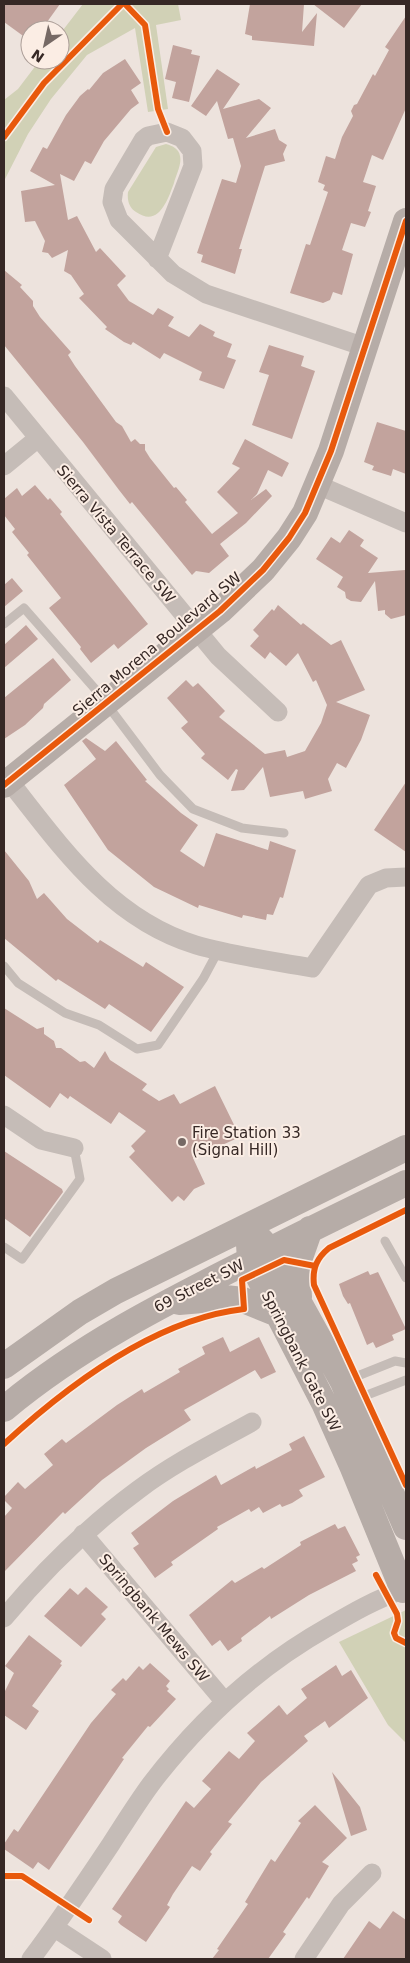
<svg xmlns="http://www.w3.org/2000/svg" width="410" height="1963" viewBox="0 0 410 1963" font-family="'DejaVu Sans',sans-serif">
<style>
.green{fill:#d1d1b6}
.building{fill:#c2a39d}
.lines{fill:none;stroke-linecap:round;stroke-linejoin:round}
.lane{stroke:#c5bcb7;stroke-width:9}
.street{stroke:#c5bcb7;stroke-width:19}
.secondary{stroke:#b6aca7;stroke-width:26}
.cycleway-casing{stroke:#fbede4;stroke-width:9}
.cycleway{stroke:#e8590c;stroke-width:6}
.poi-dot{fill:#766965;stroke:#fbede4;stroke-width:2}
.labels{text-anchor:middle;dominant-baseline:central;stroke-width:4;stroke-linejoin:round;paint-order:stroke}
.street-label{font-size:15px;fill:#362825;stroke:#fbede4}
.poi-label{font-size:15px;fill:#362825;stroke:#fbede4;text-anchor:start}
</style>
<rect width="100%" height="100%" fill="#ede3dd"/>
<!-- green -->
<path class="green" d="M83,4H178L181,20L156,25L168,109L148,112L135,28L87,55L51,99L28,134L4,181V100L18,89L40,60H60V34Z
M166,144C173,146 179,149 180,156C182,164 176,175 174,183C168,199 159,228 136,212C129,208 127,200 128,192L156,147Z
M406,1610V1743L388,1725L339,1642Z"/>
<!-- building -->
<path class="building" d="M4,4H60L42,29L36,24L26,38L4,22Z
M250,4H304L302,32L317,13L314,46L252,40V36L245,34Z
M313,4H362L344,28Z
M406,16V108L383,160L372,155L363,182L376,186L368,211L371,212L365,227L351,223L342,250L353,254L342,295L333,292L330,300L323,303L290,293L306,244L310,245L328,192L323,190L325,185L318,182L326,156L335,159L342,137L353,116L351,111L354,105L357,104L373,74L375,76L389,50L385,47Z
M173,45L192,50L191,54L200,56L189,102L172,98L176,82L165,79Z
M125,59L141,83L131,90L139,103L131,109L104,141L91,164L85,161L74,181L60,174L68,220L77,216L96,252L100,248L126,276L117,285L129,301L153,315L158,308L174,317L168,326L189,337L200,324L215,332L213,336L232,344L227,357L236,360L224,389L199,380L202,372L164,353L160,359L133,342L131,345L124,342L105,329L107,327L79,298L84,294L71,275L64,271L68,250L52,258L48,253L42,252L45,241L35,221L25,222L21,191L55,185L30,171L43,147L47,149L66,115L80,96L88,89L89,90L103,73Z
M217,69L240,84L223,109L259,99L271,108L246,138L275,129L279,140L287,145L283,154L285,161L265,166L239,249H242L235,274L201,262L203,255L197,253L222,179L236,183L241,166L233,138L228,139L217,101L206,116L191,106Z
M4,270L22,285L20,287L33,301V306L40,317L71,352L68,355L75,366L116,422L122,426L131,442L135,439L140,444H145V450L150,458L174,488L176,487L187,500L185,502L212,534L238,513L217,492L240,468L232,464L245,439L289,463L282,477L268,470L257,494L251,500L266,489L272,496L246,523L220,544L229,556L209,573L196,571L192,575L132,502L130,504L119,490L83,442L4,345Z
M269,345L304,356L301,366L315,371L292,439L252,425L269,375L259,372Z
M377,422L406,431V474L393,469L391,476L372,470L374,466L364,462Z
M35,485L48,500L50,498L62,512L60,514L148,624L118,649L114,644L91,663L80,649L81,647L49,608L61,598L27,555L29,553L12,532L15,529L4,515V499L17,488L22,496Z
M349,530L364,540L360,546L378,558L368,573L405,570L406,615L391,619L385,614V610L378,611L375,581L361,602L351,601L346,598L345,592L337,587L343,577L316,559L331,537L340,543Z
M12,578L23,591L4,607V585Z
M278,605L301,625L303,623L331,645L341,640L365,690L336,702L370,715L361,740L346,768L337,763L328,779L332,791L305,799L303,791L270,797L263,767L244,790L231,791L238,770L236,769L228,780L201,758L205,754L181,728L188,722L167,698L186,680L193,687L198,683L225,711L219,717L265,754L285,750L287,757L305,751L321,723L327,705L316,680L313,682L298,653L286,666L270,652L265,659L250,646L259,636L253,630L272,609L274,611Z
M26,625L38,639L4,668V645Z
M53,658L71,680L44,704L43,708L25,725L4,739V698Z
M86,738L105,751L116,741L147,780L145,781L181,813L198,825L180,851L204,867L216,833L268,850L270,841L296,850L283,898L280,897L273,915L267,914L266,920L243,915L242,918L199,905L198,908L154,887L108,850L64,785L96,759L82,741Z
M406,782V852L374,830Z
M4,850L29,881L37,899L44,893L67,919L98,943L100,940L143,967L146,962L184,987L151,1032L109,1004L105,1009L58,979L56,981L4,938Z
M4,1008L37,1029L44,1027V1034L54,1041L56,1048H61L80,1062L85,1061L94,1068L105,1051L110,1060L147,1084L142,1090L159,1101L174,1094L180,1104L215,1086L240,1137L193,1158L205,1184L194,1189L184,1201L178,1196L172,1202L129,1157L135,1151L131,1146L146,1131L119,1112L111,1124L70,1096L68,1099L60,1093L50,1108L4,1075Z
M4,1151L62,1189L63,1192L30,1237L4,1218Z
M368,1271L370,1275L378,1272L406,1329L392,1335L394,1340L376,1348L373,1342L367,1345L350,1303L348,1304L343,1296L339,1284Z
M223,1337L230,1352L259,1337L276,1372L261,1379L255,1370L184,1410L191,1420L146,1448L102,1480L65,1514L63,1512L4,1572V1517L12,1508L4,1500V1497L18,1482L25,1489L53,1465L44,1454L62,1439L66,1443L117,1405L142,1389L144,1393L180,1372L178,1369L205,1354L202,1347Z
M304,1436L325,1477L299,1490L303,1496L292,1503L282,1507L280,1504L263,1513L259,1507L251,1512L249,1509L217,1527L218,1529L171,1562L173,1565L155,1578L133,1548L139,1544L131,1533L173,1501L216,1475L221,1485L255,1466L256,1469L292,1450L289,1444Z
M335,1524L338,1529L345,1526L360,1555L356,1557L358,1561L352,1564L356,1571L309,1595L271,1619L270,1616L241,1638L242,1641L228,1651L220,1640L212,1646L189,1615L232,1580L235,1583L262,1567L264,1569L301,1545L300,1542Z
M86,1587L108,1607L101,1614L106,1619L81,1647L44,1616L70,1588L78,1595Z
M29,1635L62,1661L60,1664L62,1665L32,1706L39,1711L26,1730L4,1715V1693L14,1673L5,1666Z
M150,1663L170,1681L166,1686L169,1689L167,1691L176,1699L150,1727L148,1726L122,1758L124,1759L49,1870L38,1862L33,1869L4,1849V1844L14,1829L18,1832L91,1723L116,1694L111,1690L123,1678L126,1681L139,1666L143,1670Z
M336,1665L342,1676L351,1670L368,1698L329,1728L325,1721L304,1736L308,1741L261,1782L228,1822L232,1824L210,1852L212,1854L200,1871L192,1866L173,1894L167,1905L170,1907L146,1942L121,1925L118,1922L122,1916L112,1909L186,1801L194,1808L211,1789L202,1781L229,1751L239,1759L255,1741L247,1733L279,1705L287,1715L307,1698L301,1689Z
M332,1772L360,1807L367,1830L351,1836Z
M315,1805L347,1838L322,1862L329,1866L309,1899L307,1897L283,1932L286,1934L268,1959H212L219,1950L217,1949L248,1904L245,1902L271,1859L275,1862L301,1823L298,1821Z
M393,1911L406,1920V1959H343L369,1921L380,1929Z"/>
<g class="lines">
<!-- lane -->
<path class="lane" d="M4,624L24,608L96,690L160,775L193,809L242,828L284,833
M4,966L18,983L65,1013L99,1025L137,1049L158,1045L203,979L218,951
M385,1241L406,1278
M4,1247L22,1259L80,1179L74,1148
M345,1381L395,1361L406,1363
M354,1400L406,1380"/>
<!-- street -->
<path class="street" d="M157,259L193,166L192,151L182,138L167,132L148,136L143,140L114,189L112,202L119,220L173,274L206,294L365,347
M4,396L218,656L278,712
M4,466L37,439
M318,485L406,523
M10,782C62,848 111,919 196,945C234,956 274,961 312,968L369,885L386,878L406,877
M4,1115L41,1140L74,1148
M83,1534L225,1702
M4,1618C44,1570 88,1527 138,1490C174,1463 214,1443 252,1422
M55,1928L102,1959
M31,1959C59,1922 85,1883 111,1844C124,1824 137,1803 151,1784C199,1721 259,1666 328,1627C352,1613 376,1599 403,1590
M304,1959L341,1904L372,1873"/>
<!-- secondary -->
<path class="secondary" d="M4,785L220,611L263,570L289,538L305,513L331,451L406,221
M258,1237L270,1250L343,1382L406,1527
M249,1244L250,1260L324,1403L353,1468L403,1590L406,1589
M299,1297L297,1266L310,1229
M179,1302L225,1298L243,1300L280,1315
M4,1366L80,1312L116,1291L406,1148
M4,1409C84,1342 177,1297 270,1250C315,1227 361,1205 406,1183"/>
<!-- cycleway casing -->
<g class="cycleway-casing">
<path id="cycleway" d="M125,4L145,25L158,109L167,132
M4,137L44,83L122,4
M4,785L220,611L263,570L289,538L305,513L331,451L406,221
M406,1210L329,1248C317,1258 312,1268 314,1285L406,1485
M4,1444C67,1386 156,1319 244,1309L242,1280L284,1260L315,1266
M376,1575L397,1614L398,1621L394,1633L396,1638L406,1643
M4,1876H22L89,1920"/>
</g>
<!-- cycleway -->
<use href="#cycleway" class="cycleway"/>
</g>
<!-- markers -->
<circle class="poi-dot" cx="182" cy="1142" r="5"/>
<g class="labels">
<!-- street labels -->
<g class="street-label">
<text transform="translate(116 534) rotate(50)">Sierra Vista Terrace SW</text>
<text transform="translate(157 644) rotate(-40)">Sierra Morena Boulevard SW</text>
<text transform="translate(199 1286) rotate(-27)">69 Street SW</text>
<text transform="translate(301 1361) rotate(63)">Springbank Gate SW</text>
<text transform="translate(154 1618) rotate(50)">Springbank Mews SW</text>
</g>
<!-- poi labels -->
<g class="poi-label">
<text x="192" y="1133">Fire Station 33<tspan x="192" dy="17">(Signal Hill)</tspan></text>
</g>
</g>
<!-- border -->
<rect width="410" height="1963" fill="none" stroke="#362825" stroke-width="10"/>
<!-- north arrow -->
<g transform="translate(45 45) rotate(214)"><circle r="24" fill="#fbede4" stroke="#ac9e98"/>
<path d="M0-4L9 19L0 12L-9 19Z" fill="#766965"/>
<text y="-8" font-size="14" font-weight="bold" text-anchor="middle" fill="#362825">N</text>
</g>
</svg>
